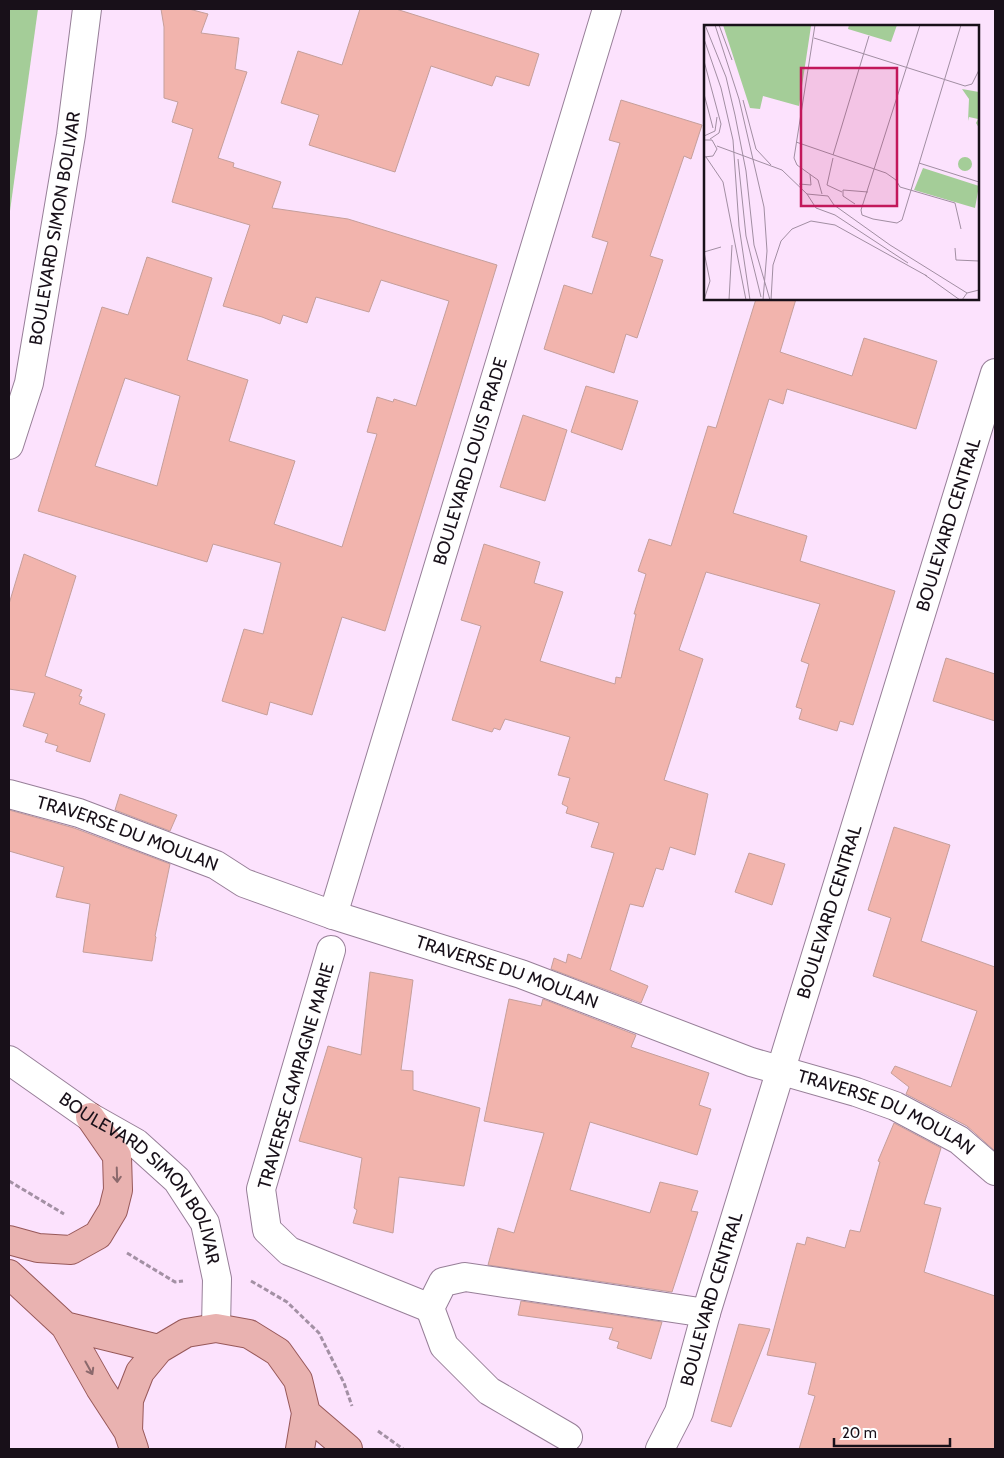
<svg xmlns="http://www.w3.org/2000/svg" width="1004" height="1458" viewBox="0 0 1004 1458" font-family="Cabin,sans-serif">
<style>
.green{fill:#a4cd98}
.building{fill:#f2b4ad;stroke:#c59f9b;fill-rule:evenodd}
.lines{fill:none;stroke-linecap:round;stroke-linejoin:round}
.minor-casing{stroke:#977f98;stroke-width:30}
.major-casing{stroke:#975859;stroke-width:30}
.path{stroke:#a390a4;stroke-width:3;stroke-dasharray:5 2.5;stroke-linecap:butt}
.minor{stroke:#fff;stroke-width:28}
.major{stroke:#e9b2b0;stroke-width:28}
.oneway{stroke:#8b696c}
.labels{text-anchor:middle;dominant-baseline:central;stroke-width:4.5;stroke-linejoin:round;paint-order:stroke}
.street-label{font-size:18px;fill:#181019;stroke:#fff}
.inset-road{fill:none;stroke:#a18ea2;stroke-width:1}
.view{fill:#c2185b;fill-opacity:0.15;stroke:#c2185b;stroke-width:2.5}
.inset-edge{fill:none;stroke:#181019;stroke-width:2.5}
</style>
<rect width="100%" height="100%" fill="#fce2fd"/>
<!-- green -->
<path class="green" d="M9,9H38L9,218Z"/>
<!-- building -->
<path class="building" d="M161,9H189L208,14L201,33L239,38L235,69L247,72L218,158L234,163L233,167L281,182L272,208L348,219L497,265L385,631L342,617L312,715L270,702L267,715L222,701L244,629L263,634L281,563L213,544L207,562L38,511L102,307L128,315L147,257L212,278L187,360L248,380L229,441L295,461L274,524L342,547L377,434L367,432L377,397L393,402L394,399L416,406L449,301L381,280L369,312L316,297L307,323L283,315L280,324L262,317L223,306L250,225L172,202L193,129L172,122L178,102L164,98V27ZM125,378L180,396L157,486L95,466Z
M360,9H396L539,54L529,86L496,76L492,86L431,66L395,172L309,145L319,115L281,103L298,51L342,65Z
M621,100L702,125L691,159L684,156L650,256L663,260L637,338L626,334L614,373L544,349L564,285L592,294L608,242L592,237L620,143L609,140Z
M756,299H796L780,352L852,376L864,338L937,361L916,429L787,389L783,404L769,399L733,513L807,536L800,561L895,591L853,725L840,721L837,731L799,719L802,709L796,707L809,664L801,661L820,604L706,572L679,650L703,659L664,780L708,794L695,855L670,847L663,870L656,868L643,907L630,904L610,970L648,986L641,1003L551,969L554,958L566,963L568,954L581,959L614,853L591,847L599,823L566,813L568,807L562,804L570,778L558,775L570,737L505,719L500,730L494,728L492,732L452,720L481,626L461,620L484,544L540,562L534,583L563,592L540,661L615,684L616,677L621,678L636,614H634L646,574L638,571L649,539L671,546L708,426L716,428Z
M586,386L638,401L622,450L571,432Z
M523,415L567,430L545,501L500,487Z
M24,554L76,576L45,676L82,690L79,696L82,697L79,704L105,714L90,762L56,751L58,746L45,742L48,734L23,726L35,693L9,689V604Z
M946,658L995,674V721L933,701Z
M120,794L177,815L170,831L115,810Z
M9,810L74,828L170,864L155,936L156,937L152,961L83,952L90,904L56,897L64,867L9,851Z
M894,827L950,845L921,941L995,967V1151L967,1126L906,1094L909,1087L891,1073L895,1066L951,1087L977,1011L873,976L891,918L868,910Z
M749,853L785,864L772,905L735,892Z
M370,972L413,980L401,1070L413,1071V1090L480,1108L464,1186L399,1177L393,1233L353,1223L357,1210L354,1208L362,1158L299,1141L328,1046L361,1055Z
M509,999L541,1006L543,999L636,1035L631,1047L709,1073L699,1105L711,1109L697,1155L590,1122L570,1190L650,1213L660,1182L698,1191L691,1211L698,1212L672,1292L488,1265L498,1228L514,1233L544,1133L484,1121Z
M894,1123L941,1148L924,1204L941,1208L924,1272L995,1296V1449H799L815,1396L808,1394L816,1363L767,1355L797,1243L805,1245L807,1237L845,1248L850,1230L860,1232L880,1162L878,1161Z
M521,1301L662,1322L651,1359L617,1348L619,1342L609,1339L613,1328L518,1315Z
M739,1324L770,1329L731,1427L711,1421Z"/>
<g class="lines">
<!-- minor casing -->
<g class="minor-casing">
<g id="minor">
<path id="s1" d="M9,445L29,383L71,135L87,9"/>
<path id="s2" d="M9,794L79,813L216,865L244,883L333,915L521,974L751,1062L856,1092L895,1106L959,1140L995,1171"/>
<path id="s3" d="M333,915L607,9"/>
<path d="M331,950L261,1189L267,1230L289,1251L430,1308"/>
<path id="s4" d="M9,1060L90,1117L136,1143L177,1180L205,1223L217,1279L216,1328"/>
<path d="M568,1437L489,1391L444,1346L430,1308L443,1282L465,1277L706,1313"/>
<path id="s5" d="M660,1449L679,1412L706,1313L995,373"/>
</g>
</g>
<!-- major casing -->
<g class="major-casing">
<path id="major" d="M9,1240L38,1248L71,1250L98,1235L113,1210L118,1190L117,1156L90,1117
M9,1274L65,1326L100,1388L128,1431
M65,1326L159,1349
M306,1413L348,1449
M134,1449L128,1431L129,1400L140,1372L159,1349L186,1333L216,1328L249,1334L278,1352L298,1380L306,1413L300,1449"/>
</g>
<!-- path -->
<path class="path" d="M9,1181L64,1214
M127,1253L175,1282L183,1281
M251,1281L287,1302L319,1333L344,1383L352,1406
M378,1431L403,1449"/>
<!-- minor -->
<use href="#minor" class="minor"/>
<!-- major -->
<use href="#major" class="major"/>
</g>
<!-- one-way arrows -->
<defs><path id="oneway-shaft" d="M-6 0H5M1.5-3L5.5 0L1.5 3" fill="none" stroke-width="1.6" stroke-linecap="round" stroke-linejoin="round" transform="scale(1.25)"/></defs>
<g class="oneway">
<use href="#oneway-shaft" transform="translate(117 1175) rotate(88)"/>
<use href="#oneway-shaft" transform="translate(89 1368) rotate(61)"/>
</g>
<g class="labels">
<!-- street labels -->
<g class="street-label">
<text stroke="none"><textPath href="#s1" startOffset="222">BOULEVARD SIMON BOLIVAR</textPath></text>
<text stroke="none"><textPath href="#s3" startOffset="474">BOULEVARD LOUIS PRADE</textPath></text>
<text stroke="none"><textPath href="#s5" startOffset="969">BOULEVARD CENTRAL</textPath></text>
<text stroke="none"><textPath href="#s2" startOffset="125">TRAVERSE DU MOULAN</textPath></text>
<text stroke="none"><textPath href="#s5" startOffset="564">BOULEVARD CENTRAL</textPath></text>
<text stroke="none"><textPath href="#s2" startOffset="530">TRAVERSE DU MOULAN</textPath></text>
<text transform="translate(296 1076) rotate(-74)">TRAVERSE CAMPAGNE MARIE</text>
<text stroke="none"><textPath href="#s2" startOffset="935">TRAVERSE DU MOULAN</textPath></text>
<text stroke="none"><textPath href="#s4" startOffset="182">BOULEVARD SIMON BOLIVAR</textPath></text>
<text stroke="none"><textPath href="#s5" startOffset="159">BOULEVARD CENTRAL</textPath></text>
</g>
</g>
<!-- overview -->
<g transform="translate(704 25)">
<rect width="275" height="275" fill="#fce2fd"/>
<path d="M19,0L107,1L95,81L59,71L56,84L46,83ZM145,0H193L187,17L144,4ZM258,64L275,67V103L272,98L274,94L265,92L264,96L265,74ZM254 139a7 7 0 1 1 14 0a7 7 0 1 1-14 0ZM219,143L275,161L271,183L210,165Z" fill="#a4cd98"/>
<path class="inset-road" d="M1,0L22,52L31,90L42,146L50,220L66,275M11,0L35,74L60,182L63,226L59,275M15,0L28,35M111,0L90,133L93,140L114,155L118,169M216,0L157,185L158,190L169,194L193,198L198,195L257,0M110,13L261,61L268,59L275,45M0,14L17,63L29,115L35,201L46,275M0,36L17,99L15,108L6,114M0,69L9,103M39,75L52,124L67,140M0,111L11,106L13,92M0,115H8L13,124L9,131L0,132M92,117L182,148L192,155L196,162L251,178L257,204M13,121L78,145L103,169L112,183L131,190L204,238M129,130L165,11M2,132L19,157L42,275M129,133L123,160L138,167M34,134L42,211L57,272M215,138L275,157M95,159L107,160L106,149M103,169L124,171L130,180L186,220L263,268M151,179L139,171V165L164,167M251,223L252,235L275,236M0,227L6,256L0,275M0,227L17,222M221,250L256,275M25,275L28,220M67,275L69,240L77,216L88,204L107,196L131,200L223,251M258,275L263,268L275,265"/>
<path class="view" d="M97,43H193V181H97Z"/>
<rect width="275" height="275" class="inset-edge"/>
</g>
<!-- border -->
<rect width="1004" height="1458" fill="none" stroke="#181019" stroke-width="20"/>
<!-- scale -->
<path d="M834 1438v8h116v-8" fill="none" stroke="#181019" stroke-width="2.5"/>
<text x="842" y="1438" font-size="15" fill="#181019" stroke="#ffffff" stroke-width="4" paint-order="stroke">20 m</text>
</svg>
